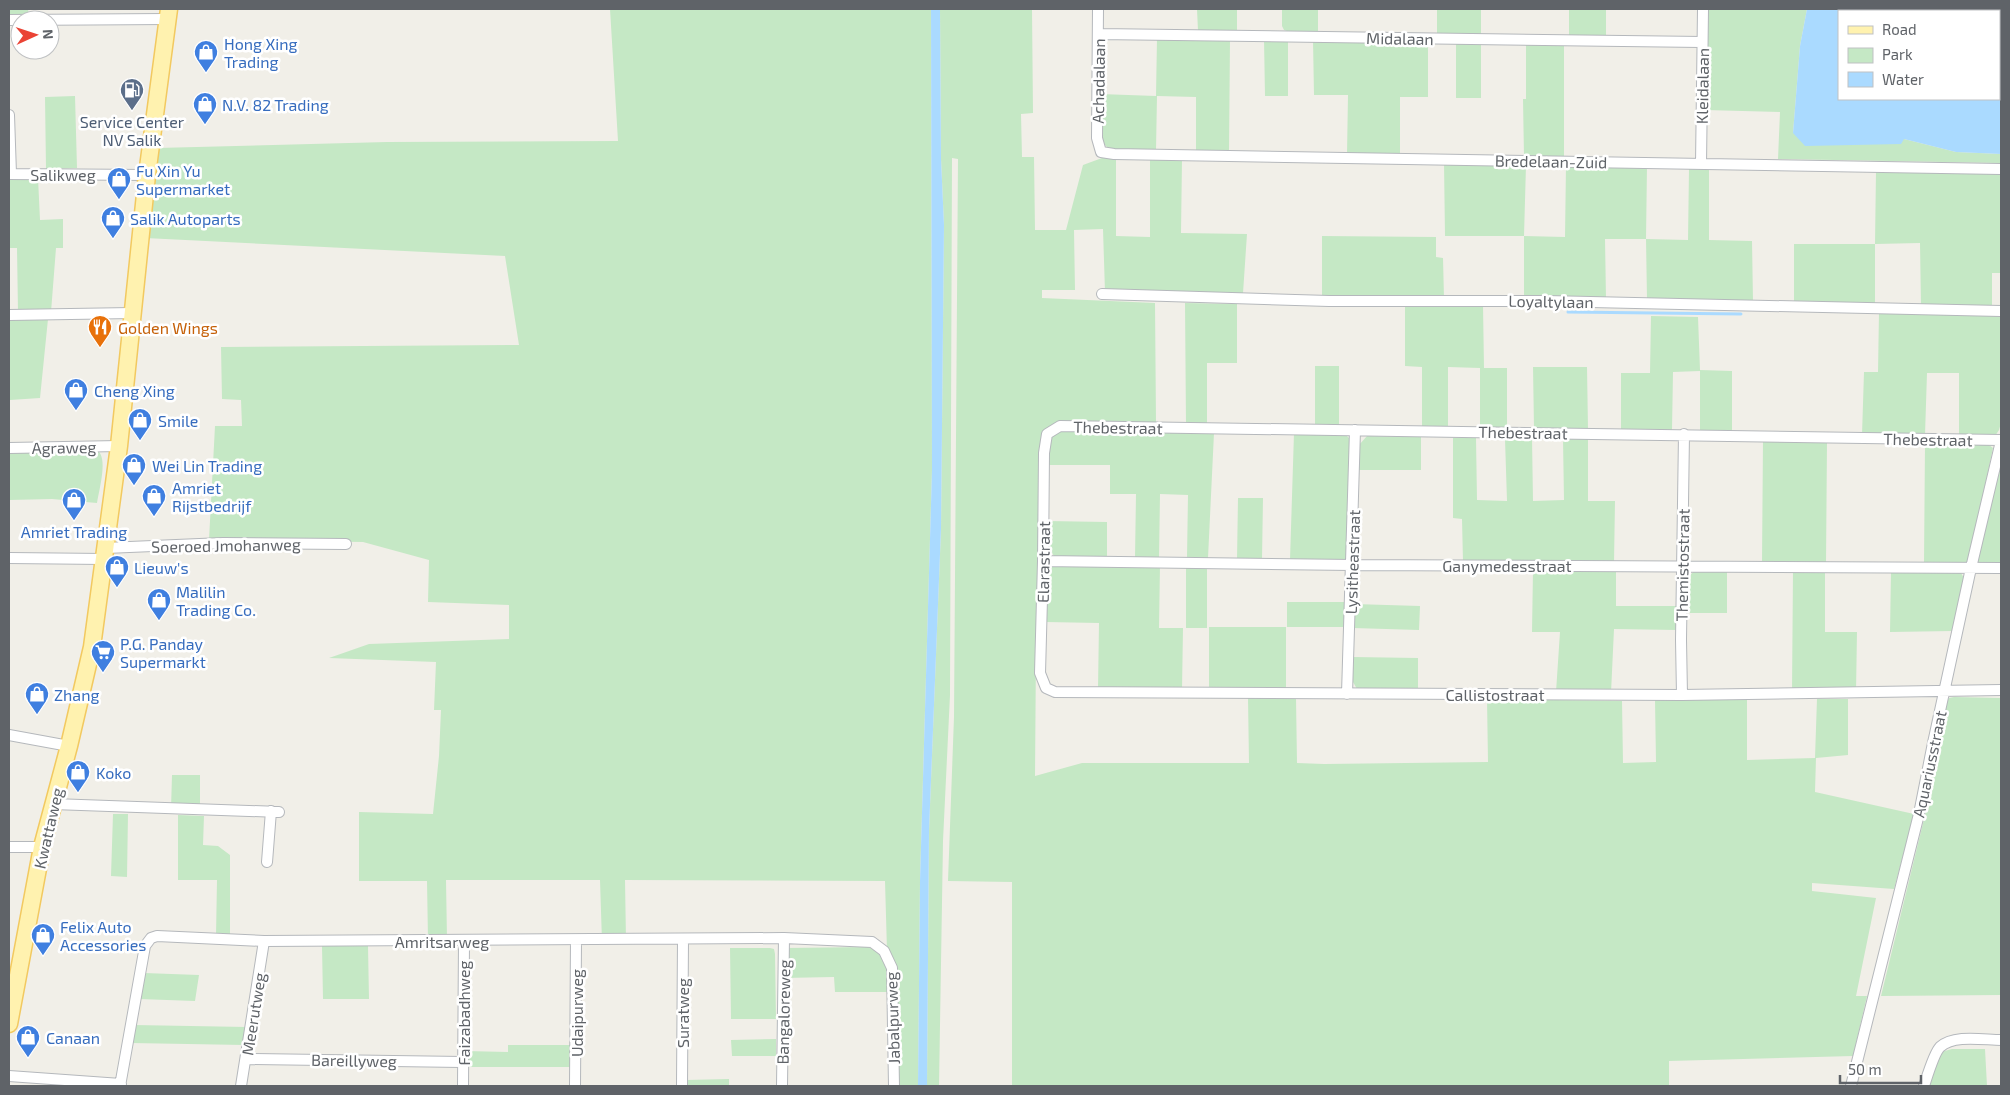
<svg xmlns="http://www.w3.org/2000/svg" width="2010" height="1095" viewBox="0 0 2010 1095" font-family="'Exo 2',sans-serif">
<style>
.green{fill:#c5e8c5}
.water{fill:#aadaff;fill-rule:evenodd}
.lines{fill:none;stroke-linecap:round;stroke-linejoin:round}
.stream{stroke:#aadaff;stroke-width:3}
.street-casing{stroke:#b5b8bc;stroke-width:12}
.primary-casing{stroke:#f2c960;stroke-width:19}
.street{stroke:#fff;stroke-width:10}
.primary{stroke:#fff2af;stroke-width:16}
.labels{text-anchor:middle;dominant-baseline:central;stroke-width:5;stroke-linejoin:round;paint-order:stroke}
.street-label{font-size:16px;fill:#5f6368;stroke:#fff}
.shop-label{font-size:16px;fill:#366cbe;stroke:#fff;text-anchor:start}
.service-label{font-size:16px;fill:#4e5e75;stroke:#fff}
.food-label{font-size:16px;fill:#c56008;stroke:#fff;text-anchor:start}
</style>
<rect width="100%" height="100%" fill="#f1efe8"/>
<!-- green -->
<path class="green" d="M9,9H28L29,16H9Z
M610,9H931L932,470L920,881L918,1086H898L887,951L885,881L625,880L626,941L602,942L600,880H446L447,939L428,940L427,881H359V812L433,814L439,756L441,710H434L436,662L329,658L369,644L509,639V605L428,602L429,560L363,542L209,540L215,426H242L241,400L222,399L221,347L519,345L505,256L145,238L157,148L387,142L618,141Z
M940,9H1032L1033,113L1021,114L1022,157H1034L1035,230H1066L1083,165L1102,158H1116V236L1150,237V159H1182L1181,233L1247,234L1243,293L1105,292L1103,229L1074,230L1075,290H1042V298L1155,303L1156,423L1045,430L1036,648L1035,776L1082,763H1249L1248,698H1296L1297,763L1324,764L1488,762L1487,699L1622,701L1623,763L1656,762L1655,700H1747V760L1815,758L1817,699H1848V755L1816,758L1815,792L1914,814L1894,889L1812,883V891L1876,898L1856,996H1867L1853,1056L1669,1061V1086H1012V882L948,881L954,717L958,159L952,158L950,695L943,841L939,1086H927L929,831L941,529L944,225L941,159Z
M1197,9H1237V32L1198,31Z
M1282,9H1318V32H1290L1284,30L1282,26Z
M1437,9H1481V35H1437Z
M1569,9H1606V37H1569Z
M1707,9H1807L1800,46L1793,133L1904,139L1956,152L2001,154V163L1778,159L1780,112L1705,110Z
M1157,38L1230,39L1229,151L1196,150V97L1157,96L1156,150L1113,149L1107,147L1102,142L1100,94L1156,96Z
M1264,39H1288V96H1265Z
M1313,40L1428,41V97H1400V155L1347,154L1348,95H1314Z
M1456,42H1481V98H1456Z
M1564,42V157H1524L1523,99H1526V43Z
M75,96L77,168L46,169L45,97Z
M1444,163L1526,165L1524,236L1565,237L1566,165L1647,166L1646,239L1688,240L1689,169H1709V240L1752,241L1753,301L1647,299L1646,239H1605L1606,299L1524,297V236H1445Z
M1876,171L2001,173V273H1992V307L1921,306L1920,243L1875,244V304H1794V244H1875Z
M9,178H38L40,220L63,219V248H56L51,312H18L17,248H9Z
M1322,236L1436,237V257L1443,258L1444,298H1322Z
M1185,303L1237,304V363H1207V425H1186Z
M1405,305H1483L1484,368H1507V429H1480V368L1448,367V428H1422V367L1405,366Z
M1879,312L2001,314V423L1999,430L1995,436H1959V373H1927L1925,435H1862L1864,372H1878Z
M1651,316L1698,317L1700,370L1732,371V431L1700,432V371L1673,372L1672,430H1621V373H1650Z
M9,319H48L40,398L10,400L9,416Z
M1315,366H1339V425H1315Z
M1533,367H1587L1588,429L1534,428Z
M1062,430L1214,433L1208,558H1187L1188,495L1160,494L1159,558H1135L1136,494H1110V465H1047V450L1052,435Z
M1294,433L1345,434L1351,440L1348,555L1344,561L1290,560Z
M1367,436L1421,437V470H1358L1359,445Z
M1453,438H1476L1477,500L1507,501L1505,439L1532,438L1533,501L1564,500L1563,439H1588V501H1615L1614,563L1463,562L1462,519L1453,518Z
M1763,440L1827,442L1826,564L1762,563Z
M1925,445H1989L1993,448L1969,561L1964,563H1924Z
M9,451H98C108,459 99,490 97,503L52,499L9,500Z
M2001,456V565L1979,564L1977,560Z
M1238,498H1263L1262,560H1237Z
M1046,521L1107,522V559L1054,556L1046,544Z
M1052,565H1160L1159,628H1183L1182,690L1098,689L1099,623L1046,622V572Z
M1186,568H1207V628H1186Z
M1727,569V613H1684C1685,599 1681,579 1695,571Z
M1533,570H1616V606H1678L1677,630L1614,629L1611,693L1556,692L1560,632H1532Z
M1793,570H1825V632H1857L1856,692H1792Z
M1891,572L1961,573L1964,578L1953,631L1890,632Z
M1287,602H1347L1346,627H1287Z
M1354,604L1420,606L1419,630L1353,628Z
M1209,627H1286V689H1209Z
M1353,657L1418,658V691L1357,689L1353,682Z
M1954,697L2001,698V995L1881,996L1925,815L1946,703L1949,698Z
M172,775H200V809H171Z
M113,814H128L127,877L111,876Z
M178,815L204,816L203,845L218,846L230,855V936H216L217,880H178Z
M322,946H368L369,999H323Z
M868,947C893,956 888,968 889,992H835L834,977L783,978L785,948Z
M730,948H770L774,949L775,954L776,1019H731Z
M144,973L199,975L195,1001L139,999Z
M134,1025L247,1027L244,1045L131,1043Z
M776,1039V1056H732L731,1040Z
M508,1045H571V1067H465V1051L508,1052Z
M1952,1049H1985L1987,1086H1926L1941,1052Z
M729,1079V1086H686V1080Z"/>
<!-- water -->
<path class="water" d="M931,9H940L941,159L944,225L941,529L929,831L927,1086H918L920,881L932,470Z
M1807,9H2001V154L1956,152L1904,139L1901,144L1805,146L1793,133L1800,46ZM1839,11H1999V99H1839Z"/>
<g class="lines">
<!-- stream -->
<path class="stream" d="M1568,312L1741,314"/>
<!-- street casing -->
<g class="street-casing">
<path id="street" d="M1098,9L1097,138L1101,152L1114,154L2001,169
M9,20L168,19
M1098,34L1702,42
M9,115L11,174
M1701,164L1703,9
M9,174L147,175
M1102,294L1329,301H1546L2001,311
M9,315L132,313
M2001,440L1060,426L1047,434L1044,453L1043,561L1040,673L1046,688L1055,692L1682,695L2001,690
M9,448L119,446
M106,548L223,543L346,544
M9,558L104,559
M1043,561L1352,565L2001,568
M1347,694L1355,430
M1682,695L1681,640L1684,434
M9,735L69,746
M53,804L279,812
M9,847H42
M267,862L271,811
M246,1059L462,1062
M9,1076L121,1084
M120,1086L145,946L151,938L157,936L264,941L784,938L872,942L884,951L892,968L894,1086
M241,1086L264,941
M463,1086L464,941
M575,1086L576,940
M682,1086L683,939
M782,1086L784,938
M1851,1086L1919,814L1933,743L1971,568L2001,441
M1924,1086C1927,1077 1934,1053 1940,1047C1954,1034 1984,1040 2001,1040"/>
</g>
<!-- primary casing -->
<g class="primary-casing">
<path id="primary" d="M9,1024L42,847L69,746L92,647L119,446L147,175L169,9"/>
</g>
<!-- street -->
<use href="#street" class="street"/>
<!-- primary -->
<use href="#primary" class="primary"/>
</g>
<!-- icons -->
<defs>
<g id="shop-pin" transform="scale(1.25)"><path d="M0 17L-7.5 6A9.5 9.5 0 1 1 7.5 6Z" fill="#3f7fe0" stroke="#fff"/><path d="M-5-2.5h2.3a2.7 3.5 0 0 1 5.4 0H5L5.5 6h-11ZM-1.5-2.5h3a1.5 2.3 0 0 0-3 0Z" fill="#fff"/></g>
<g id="fuel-pin" transform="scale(1.25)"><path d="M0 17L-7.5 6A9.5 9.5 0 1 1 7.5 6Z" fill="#5c6f8a" stroke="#fff"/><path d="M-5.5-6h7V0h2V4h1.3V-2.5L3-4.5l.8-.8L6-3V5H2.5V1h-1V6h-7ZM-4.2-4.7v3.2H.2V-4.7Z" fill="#fff"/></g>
<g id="restaurant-pin" transform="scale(1.25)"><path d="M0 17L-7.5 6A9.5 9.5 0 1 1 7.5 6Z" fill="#e8710a" stroke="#fff"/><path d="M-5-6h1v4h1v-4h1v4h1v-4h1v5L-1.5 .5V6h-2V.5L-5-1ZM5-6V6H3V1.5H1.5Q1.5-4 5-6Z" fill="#fff"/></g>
<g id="supermarket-pin" transform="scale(1.25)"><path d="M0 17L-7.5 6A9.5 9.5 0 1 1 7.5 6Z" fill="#3f7fe0" stroke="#fff"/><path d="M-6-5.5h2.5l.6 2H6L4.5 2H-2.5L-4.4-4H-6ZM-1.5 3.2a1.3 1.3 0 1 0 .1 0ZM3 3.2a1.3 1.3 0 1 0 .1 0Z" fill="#fff"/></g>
</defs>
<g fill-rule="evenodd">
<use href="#shop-pin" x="206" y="52"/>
<use href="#fuel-pin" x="132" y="90"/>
<use href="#shop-pin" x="205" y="104"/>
<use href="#shop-pin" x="119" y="179"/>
<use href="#shop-pin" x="113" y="218"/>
<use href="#restaurant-pin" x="100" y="327"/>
<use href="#shop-pin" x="76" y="390"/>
<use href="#shop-pin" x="140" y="420"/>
<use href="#shop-pin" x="134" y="465"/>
<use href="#shop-pin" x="154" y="496"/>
<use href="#shop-pin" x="74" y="500"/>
<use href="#shop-pin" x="117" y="567"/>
<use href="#shop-pin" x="159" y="600"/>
<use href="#supermarket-pin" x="103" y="652"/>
<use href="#shop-pin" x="37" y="694"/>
<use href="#shop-pin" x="78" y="772"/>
<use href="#shop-pin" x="43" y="935"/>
<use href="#shop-pin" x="28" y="1037"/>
</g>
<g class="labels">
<!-- street labels -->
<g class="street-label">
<text transform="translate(1400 38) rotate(1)">Midalaan</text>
<text transform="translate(1098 81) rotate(-89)">Achadalaan</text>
<text transform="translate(1702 86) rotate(-89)">Kleidalaan</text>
<text transform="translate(1551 161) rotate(1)">Bredelaan-Zuid</text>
<text x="63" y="174">Salikweg</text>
<text transform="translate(1551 301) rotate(1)">Loyaltylaan</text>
<text transform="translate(1118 427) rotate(1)">Thebestraat</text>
<text transform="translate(1523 432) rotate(1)">Thebestraat</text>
<text transform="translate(1928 439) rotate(1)">Thebestraat</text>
<text transform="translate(64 447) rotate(-1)">Agraweg</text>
<text transform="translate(226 545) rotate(-1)">Soeroed Jmohanweg</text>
<text transform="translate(1043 562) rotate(-89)">Elarastraat</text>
<text transform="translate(1352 562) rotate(-88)">Lysitheastraat</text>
<text x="1507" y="565">Ganymedesstraat</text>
<text transform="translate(1682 565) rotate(-89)">Themistostraat</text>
<text x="1495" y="694">Callistostraat</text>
<text transform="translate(1929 764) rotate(-78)">Aquariusstraat</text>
<text transform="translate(48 828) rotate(-77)">Kwattaweg</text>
<text x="442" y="941">Amritsarweg</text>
<text transform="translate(783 1012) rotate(-89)">Bangaloreweg</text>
<text transform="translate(463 1013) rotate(-90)">Faizabadhweg</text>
<text transform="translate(576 1013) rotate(-90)">Udaipurweg</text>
<text transform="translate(682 1013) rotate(-90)">Suratweg</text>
<text transform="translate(253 1014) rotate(-81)">Meerutweg</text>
<text transform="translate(892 1018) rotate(-92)">Jabalpurweg</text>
<text transform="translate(354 1060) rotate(1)">Bareillyweg</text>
</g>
<!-- shop labels -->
<g class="shop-label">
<text x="224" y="43">Hong Xing<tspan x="224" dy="18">Trading</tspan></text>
<text x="222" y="104">N.V. 82 Trading</text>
<text x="136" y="170">Fu Xin Yu<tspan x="136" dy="18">Supermarket</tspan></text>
<text x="130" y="218">Salik Autoparts</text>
<text x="94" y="390">Cheng Xing</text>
<text x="158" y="420">Smile</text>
<text x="152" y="465">Wei Lin Trading</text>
<text x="172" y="487">Amriet<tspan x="172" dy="18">Rijstbedrijf</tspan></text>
<text x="74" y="531" text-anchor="middle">Amriet Trading</text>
<text x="134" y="567">Lieuw's</text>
<text x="176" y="591">Malilin<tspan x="176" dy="18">Trading Co.</tspan></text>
<text x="120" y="643">P.G. Panday<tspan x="120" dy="18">Supermarkt</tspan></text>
<text x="54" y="694">Zhang</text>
<text x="96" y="772">Koko</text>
<text x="60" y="926">Felix Auto<tspan x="60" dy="18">Accessories</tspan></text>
<text x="46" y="1037">Canaan</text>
</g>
<!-- service labels -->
<g class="service-label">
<text x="132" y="121">Service Center<tspan x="132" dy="18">NV Salik</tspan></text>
</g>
<!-- food labels -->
<g class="food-label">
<text x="118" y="327">Golden Wings</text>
</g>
</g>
<!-- border -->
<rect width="2010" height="1095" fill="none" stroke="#5f6368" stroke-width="20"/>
<!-- legend -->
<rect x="1838" y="10" width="162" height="90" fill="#ffffff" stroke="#bfc1c3"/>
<rect x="1848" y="26" width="25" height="8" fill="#fff2af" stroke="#bfc1c3"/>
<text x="1882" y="35" font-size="15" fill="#5f6368">Road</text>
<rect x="1848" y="48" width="25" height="15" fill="#c5e8c5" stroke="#bfc1c3"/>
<text x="1882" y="60" font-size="15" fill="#5f6368">Park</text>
<rect x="1848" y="72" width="25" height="15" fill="#aadaff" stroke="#bfc1c3"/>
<text x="1882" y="85" font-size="15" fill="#5f6368">Water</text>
<!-- north arrow -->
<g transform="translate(35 35) rotate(87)"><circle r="24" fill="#ffffff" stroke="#bfc1c3"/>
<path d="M0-4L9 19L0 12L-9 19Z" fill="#ea4335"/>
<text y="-8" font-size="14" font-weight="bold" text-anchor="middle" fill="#5f6368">N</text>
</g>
<!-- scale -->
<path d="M1840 1075v8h81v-8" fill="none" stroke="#5f6368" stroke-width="2.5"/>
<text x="1848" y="1075" font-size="15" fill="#5f6368" stroke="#ffffff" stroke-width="4" paint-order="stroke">50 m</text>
</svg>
